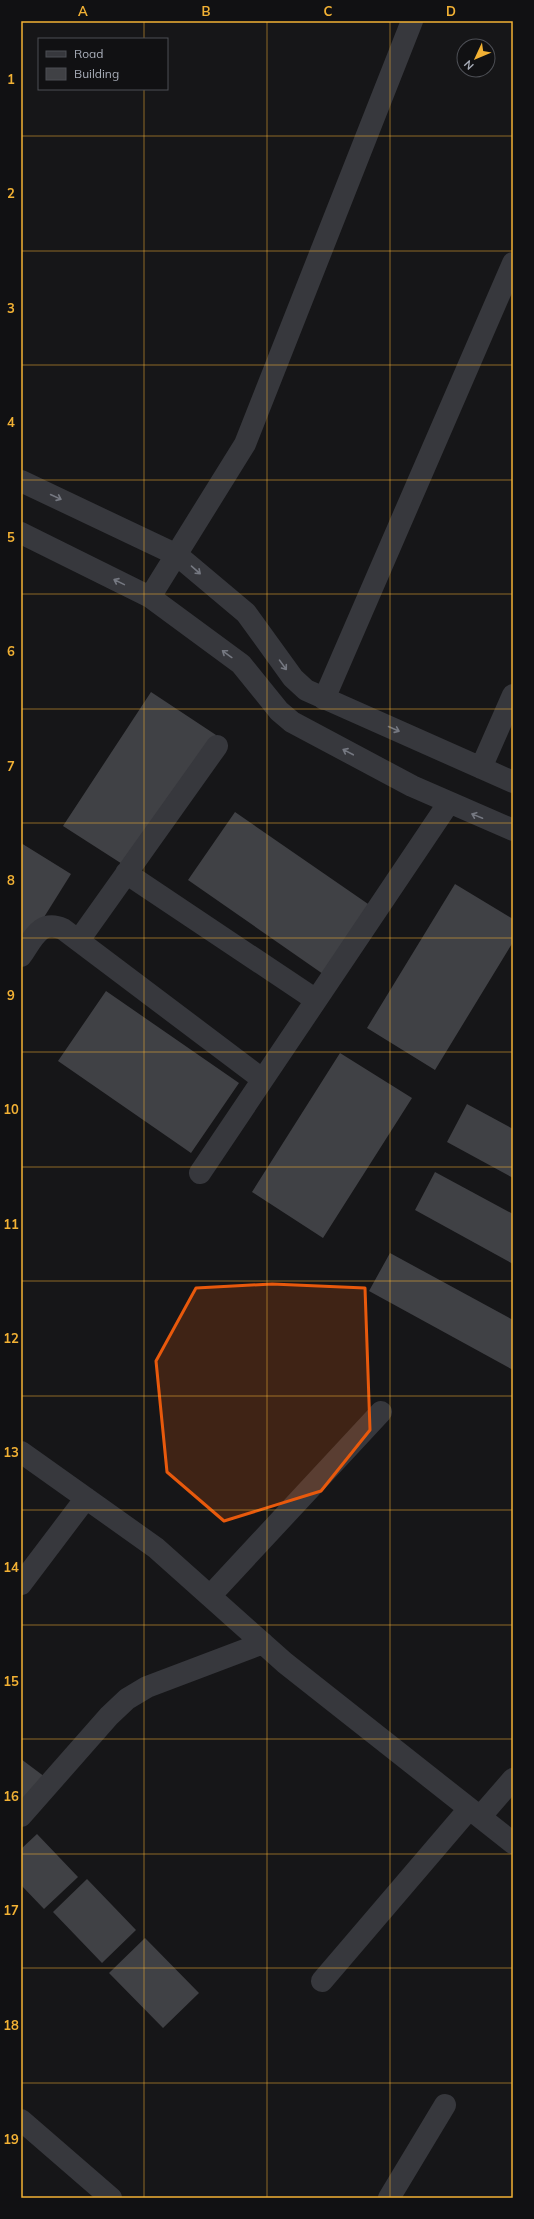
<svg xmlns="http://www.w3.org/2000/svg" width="534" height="2219" viewBox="0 0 534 2219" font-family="Mulish,sans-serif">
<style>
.building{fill:#404145}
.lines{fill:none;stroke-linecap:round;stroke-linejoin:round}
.minor{stroke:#37383d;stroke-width:22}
.oneway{stroke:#757881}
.marked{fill:#e8590c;fill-opacity:0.2;stroke:#e8590c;stroke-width:3;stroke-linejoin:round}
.grid{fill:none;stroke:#f2b134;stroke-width:1;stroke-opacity:0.55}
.neatline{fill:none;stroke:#f2b134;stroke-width:1.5}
.grid-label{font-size:13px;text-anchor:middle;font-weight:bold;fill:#f2b134}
</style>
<rect width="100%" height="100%" fill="#161618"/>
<!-- building -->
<path class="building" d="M151,692L216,735L130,869L63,826Z
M235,812L371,906L323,974L188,880Z
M21,843L71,874L21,954Z
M455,884L513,919V942L435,1070L367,1028Z
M106,991L239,1083L191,1153L58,1061Z
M340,1053L412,1098L323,1238L252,1192Z
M467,1104L513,1129V1178L447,1142Z
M435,1172L513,1214V1264L415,1210Z
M390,1253L513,1320V1370L369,1291Z
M21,1759L45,1777L27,1802L21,1798Z
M37,1834L78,1877L44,1909L21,1885V1849Z
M87,1879L136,1930L102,1963L53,1912Z
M145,1938L199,1993L163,2028L109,1973Z"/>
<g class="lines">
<!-- minor -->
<path class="minor" d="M21,481L177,555L246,613L293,678L306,690L513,782
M21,533L150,597L241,664L279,711L292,722L412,786L513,830
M150,597L245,444L412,21
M324,699L513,263
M481,768L513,695
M126,873L316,1000
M79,940L217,746
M21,956C33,939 40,919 63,929L262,1079
M200,1173L448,804
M21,1452L156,1548L285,1663L513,1843
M21,1584L86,1498
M210,1596L381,1412
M21,1816L109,1716L127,1699L147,1687L263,1643
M480,1817L513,1779
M322,1981L469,1809
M21,2120L111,2198
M389,2198L445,2105"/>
</g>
<!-- one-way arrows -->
<defs><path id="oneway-shaft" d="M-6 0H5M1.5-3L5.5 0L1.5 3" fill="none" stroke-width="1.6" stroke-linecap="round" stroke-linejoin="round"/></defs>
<g class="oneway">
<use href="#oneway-shaft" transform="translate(56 497) rotate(25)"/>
<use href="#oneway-shaft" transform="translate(196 570) rotate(41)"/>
<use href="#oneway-shaft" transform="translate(119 582) rotate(-154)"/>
<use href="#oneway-shaft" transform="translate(227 654) rotate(-144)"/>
<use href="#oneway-shaft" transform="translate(283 665) rotate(54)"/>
<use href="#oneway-shaft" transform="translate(394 729) rotate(24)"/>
<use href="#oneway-shaft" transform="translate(348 752) rotate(-152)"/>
<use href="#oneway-shaft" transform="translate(477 816) rotate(-158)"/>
</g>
<!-- marked area -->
<path class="marked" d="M272,1284L365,1288L370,1430L321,1491L224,1521L167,1472L156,1361L196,1288Z"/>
<!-- grid -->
<path class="grid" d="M144,21V39M267,21V2198M390,21V2198M144,89V2198M21,136H513M21,251H513M21,365H513M21,480H513M21,594H513M21,709H513M21,823H513M21,938H513M21,1052H513M21,1167H513M21,1281H513M21,1396H513M21,1510H513M21,1625H513M21,1739H513M21,1854H513M21,1968H513M21,2083H513"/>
<!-- border -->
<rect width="534" height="2219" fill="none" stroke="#111113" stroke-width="44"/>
<!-- legend -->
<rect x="38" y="38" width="130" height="52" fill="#111113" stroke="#4d4f55"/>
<rect x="46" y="51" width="20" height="6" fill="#37383d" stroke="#4d4f55"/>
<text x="74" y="58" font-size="12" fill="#a8adb8">Road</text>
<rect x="46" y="68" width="20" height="12" fill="#404145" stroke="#4d4f55"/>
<text x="74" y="78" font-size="12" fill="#a8adb8">Building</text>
<!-- north arrow -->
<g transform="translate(476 58) rotate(226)"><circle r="19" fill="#111113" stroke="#4d4f55"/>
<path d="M0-3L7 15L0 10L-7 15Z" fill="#f2b134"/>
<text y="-6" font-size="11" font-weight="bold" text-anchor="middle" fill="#a8adb8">N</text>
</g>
<rect x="22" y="22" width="490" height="2175" class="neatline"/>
<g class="grid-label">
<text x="83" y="16">A</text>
<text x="206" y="16">B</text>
<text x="328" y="16">C</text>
<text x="451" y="16">D</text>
<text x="11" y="84">1</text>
<text x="11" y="198">2</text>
<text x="11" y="313">3</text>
<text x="11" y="427">4</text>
<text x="11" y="542">5</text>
<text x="11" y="656">6</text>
<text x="11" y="771">7</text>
<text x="11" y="885">8</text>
<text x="11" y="1000">9</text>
<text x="11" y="1114">10</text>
<text x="11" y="1229">11</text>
<text x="11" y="1343">12</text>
<text x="11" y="1457">13</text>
<text x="11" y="1572">14</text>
<text x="11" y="1686">15</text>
<text x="11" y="1801">16</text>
<text x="11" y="1915">17</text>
<text x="11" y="2030">18</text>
<text x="11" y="2144">19</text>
</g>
</svg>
